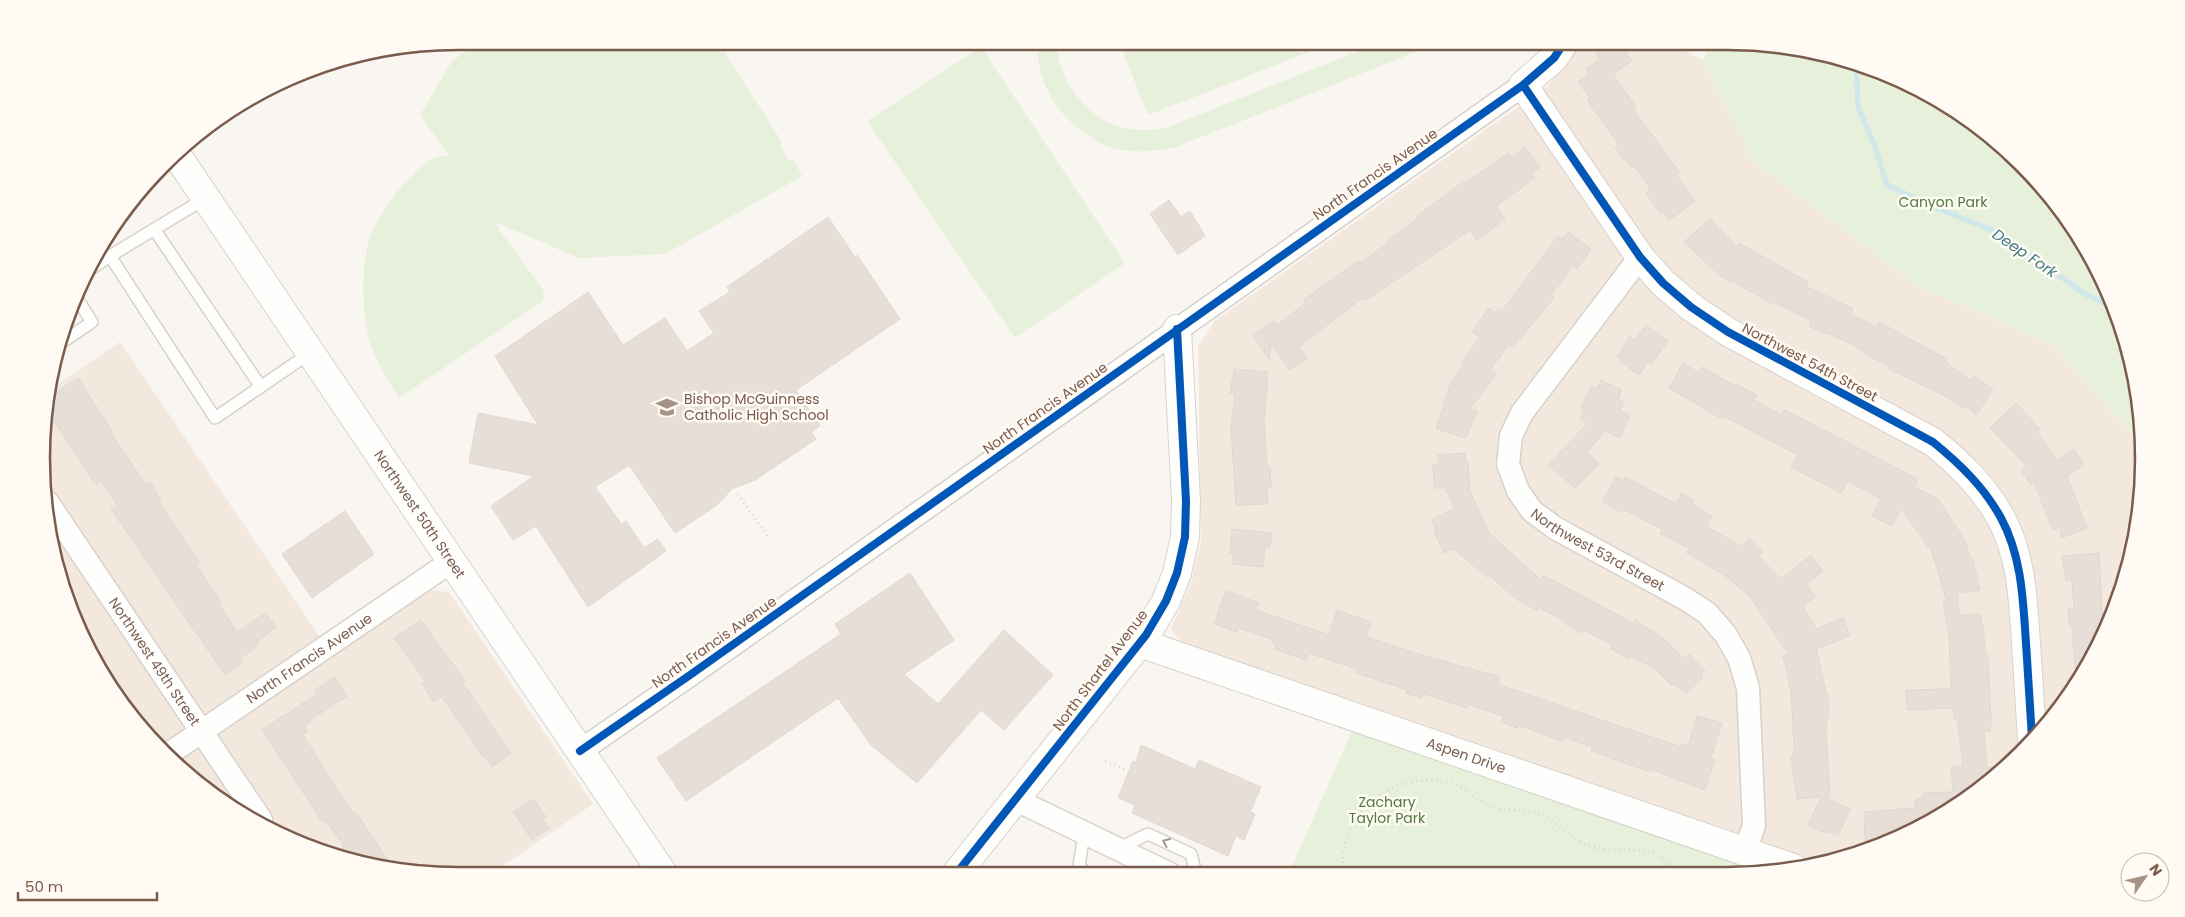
<svg xmlns="http://www.w3.org/2000/svg" width="2185" height="917" viewBox="0 0 2185 917" font-family="Poppins,sans-serif">
<style>
.residential{fill:#f2e8de}
.green{fill:#e7f0db}
.lines{fill:none;stroke-linecap:round;stroke-linejoin:round}
.stream{stroke:#d0e8ea;stroke-width:5.5}
.building{fill:#e6ded7;stroke:#e2d8d2}
.lane-casing{stroke:#d7d1cb;stroke-width:14}
.street-casing{stroke:#d7d1cb;stroke-width:25}
.secondary-casing{stroke:#d9d2cb;stroke-width:30}
.path{stroke:#dcd5d0;stroke-width:3;stroke-dasharray:1 4;stroke-linecap:butt}
.lane{stroke:#fefefd;stroke-width:11}
.street{stroke:#fefefd;stroke-width:22}
.secondary{stroke:#fefefd;stroke-width:28}
.cycleway-casing{stroke:#fffaf3;stroke-width:11}
.cycleway{stroke:#0057b8;stroke-width:8}
.oneway{stroke:#a8958b}
.labels{text-anchor:middle;dominant-baseline:central;stroke-width:5;stroke-linejoin:round;paint-order:stroke}
.street-label{font-size:14px;fill:#7a5c4d;stroke:#fffaf3}
.park-label{font-size:14px;fill:#537a41;stroke:#fffaf3}
.poi-label{font-size:14px;fill:#7a5c4d;stroke:#fffaf3;text-anchor:start}
.water-label{font-size:15px;font-style:italic;fill:#437c86;stroke:#fffaf3}
.rim{fill:none;stroke:#7a5c4d;stroke-width:2.5}
</style>
<rect width="100%" height="100%" fill="#f9f5f0"/>
<!-- residential -->
<path class="residential" d="M1583,41H1665L1703,60L1754,161L1919,286L2055,346L2141,444L2140,513L2122,592L2073,691L2001,772L1911,833L1812,863L1183,646L1171,628L1191,583L1201,542L1198,346L1215,321L1548,86Z
M120,342L332,655L429,590L449,592L593,804L488,876H459L325,854L204,789L145,733L97,667L49,540L45,404L48,391Z"/>
<!-- green -->
<path class="green" d="M482,41H717L782,142L779,144L789,161L794,160L802,176L665,254L579,258L495,222L500,231L544,291L543,301L399,398C389,382 379,366 372,348C362,321 361,276 367,249C373,224 390,198 408,180C419,169 432,153 449,156L420,115L452,61Z
M1038,41H1058C1058,47 1058,55 1059,61C1061,72 1068,83 1074,92C1097,124 1127,135 1166,128L1384,41H1443L1176,147C1155,152 1124,154 1104,145C1098,143 1093,138 1088,135C1056,114 1035,80 1038,41Z
M1119,41H1337L1148,115Z
M1711,41H1727L1860,63L1935,97L2001,145L2057,204L2101,274L2129,350L2143,431L2142,450L2141,444L2055,346L1919,286L1753,161L1703,60Z
M981,47L1125,263L1015,338L867,121Z
M1352,731L1764,872L1289,873Z"/>
<g class="lines">
<!-- stream -->
<path class="stream" d="M1856,63L1858,107L1874,144L1887,185L1931,206L1997,232L2088,296L2113,306"/>
</g>
<!-- building -->
<path class="building" d="M1614,41H1618L1632,61L1613,74L1636,107L1633,109L1680,173L1677,176L1695,202L1669,220L1663,211L1660,213L1646,193L1651,190L1634,166L1631,167L1626,159L1624,160L1615,148L1619,145L1587,100L1590,98L1578,82L1589,74L1586,69L1600,59L1596,54Z
M1525,147L1540,167L1531,173L1535,178L1496,206L1505,219L1477,240L1470,230L1366,300L1364,297L1301,345L1299,347L1307,358L1290,370L1271,344L1269,359L1253,335L1274,321L1277,325L1306,303L1303,300L1358,261L1360,263L1389,242L1388,240L1408,226L1418,217L1417,216L1464,181L1466,182L1474,177L1508,153L1511,158Z
M1169,200L1181,217L1190,211L1205,236L1178,255L1150,214Z
M828,217L855,257L857,255L900,319L796,390L820,426L811,432L816,439L755,480L732,489L717,505L675,533L629,465L595,487L621,524L626,521L644,548L658,539L666,551L588,607L536,526L513,540L491,506L534,476L469,463L478,413L538,425L495,356L588,292L623,345L665,318L687,351L714,333L699,311L730,292L727,287Z
M1710,219L1737,246L1739,243L1808,282L1806,286L1853,309L1851,314L1876,327L1879,322L1947,359L1945,362L1971,380L1974,376L1993,389L1976,415L1967,406L1965,409L1941,394L1889,369L1891,367L1863,353L1864,351L1839,338L1826,333V334L1809,326L1812,321L1774,302L1773,304L1732,281L1731,283L1718,274L1684,242Z
M1568,232L1591,249L1577,269L1573,266L1551,295L1554,297L1544,310L1513,347L1509,344L1491,369L1497,373L1470,409L1477,411L1466,438L1436,429L1451,382L1464,364L1461,363L1480,337L1472,332L1489,308L1496,313L1499,308L1502,311L1558,236L1562,239Z
M1646,325L1668,341L1651,365L1648,362L1639,375L1620,361L1621,358L1617,356L1630,336L1635,340Z
M1683,363L1699,373L1702,367L1735,386L1736,384L1757,395L1754,400L1782,415L1785,410L1918,479L1914,487L1938,499L1965,541L1971,560H1973L1980,590L1957,593L1959,615L1980,614L1984,635L1985,655H1988L1991,721L1990,731H1984L1987,768L2007,766L2001,772L1919,827L1901,828L1902,836L1871,845L1870,840H1865L1864,812L1915,808V799L1923,798V793L1953,792L1951,767L1963,766L1957,719L1954,720L1953,708L1907,710L1906,690L1951,689L1949,633L1943,603L1947,602L1932,552L1901,508L1892,526L1872,516L1881,499L1848,481L1841,493L1791,467L1798,455L1723,416L1722,419L1669,388Z
M1234,369L1268,372L1264,421L1267,467H1270L1271,487H1267L1268,504L1236,505L1231,427L1235,394L1230,393Z
M78,378L112,431L111,433L146,485L150,482L161,501L159,502L200,563L196,565L221,602L218,603L237,632L266,613L276,627L258,641L259,643L254,647L255,648L240,659L243,662L225,675L111,509L117,505L101,481L95,484L55,422L53,424L45,413L46,399Z
M1601,380L1622,390L1618,399L1624,402L1620,410L1630,415L1620,438L1605,431L1587,452L1599,464L1575,488L1548,465L1588,423L1580,419L1585,409L1581,408L1591,386L1597,389Z
M2016,403L2040,429L2037,432L2057,461L2074,449L2084,465L2067,476L2087,528L2061,538L2060,527L2053,530L2034,483L2031,485L2021,470L2027,466L1990,428Z
M1465,453L1466,463H1468L1470,491L1489,533L1541,580L1543,575L1633,623L1635,620L1663,638L1684,659L1689,654L1705,671L1701,675L1703,677L1686,694L1675,684L1672,686L1654,668L1630,656L1628,659L1610,648L1612,645L1584,630L1582,633L1566,624L1567,622L1538,607L1537,610L1516,599L1489,575L1487,577L1454,549L1444,553L1434,532L1437,531L1431,520L1455,508L1445,488H1434L1433,464H1438V455Z
M1616,477L1623,481L1625,477L1676,504L1682,493L1694,500L1692,504L1712,516L1706,526L1742,547L1749,539L1763,552L1759,557L1781,579L1811,555L1823,571L1807,584L1815,597L1803,606L1816,629L1843,618L1850,636L1816,649L1827,695H1828L1829,717H1827L1826,734L1830,796L1824,797L1850,809L1838,836L1828,831L1827,834L1808,825L1821,797L1797,799L1791,756H1793L1794,746L1791,691L1783,656L1789,655L1751,598L1726,576L1687,553L1689,548L1660,533L1662,529L1623,509L1622,512L1602,502Z
M345,511L374,554L312,598L282,554Z
M1232,529L1272,533L1270,547L1265,548L1263,567L1232,564L1234,553H1230Z
M2099,553L2103,630L2076,686L2072,625H2069L2068,609H2074L2072,580H2066L2062,556Z
M910,573L954,640L904,674L938,704L1004,630L1053,675L1004,730L981,710L917,783L871,745L838,698L686,801L657,758L841,634L835,624Z
M1226,591L1259,603L1256,610L1329,635L1337,610L1371,622L1366,637L1415,653L1500,677L1497,684L1681,747L1682,744L1688,746L1697,716L1722,723L1711,758L1715,759L1705,790L1651,769L1650,772L1591,751L1592,747L1564,737L1562,741L1518,725L1517,728L1501,722L1503,716L1468,704L1467,708L1422,693L1421,698L1406,693L1407,690L1356,673L1357,669L1308,653L1306,660L1275,649L1276,644L1272,643L1273,640L1238,628L1237,632L1214,624Z
M421,620L465,681L463,683L511,754L492,767L485,756L483,757L442,697L434,702L422,684L425,681L394,638Z
M334,677L347,696L310,720L311,722L304,727L308,732L303,735L331,780L354,814L356,812L391,865L346,857L341,849L344,846L327,822L323,823L262,730L317,694L315,690Z
M1141,745L1195,769L1199,760L1261,787L1250,812L1255,814L1244,840L1236,836L1228,856L1132,813L1135,805L1118,798L1133,761L1136,763Z
M534,799L546,817L543,819L549,828L532,840L513,812Z"/>
<g class="lines">
<!-- lane casing -->
<g class="lane-casing">
<path id="lane" d="M206,198L110,256L215,418L310,353
M154,229L261,387
M88,271L110,256
M58,345L92,322L76,297
M1084,834L1079,866L1088,874
M1117,849L1148,834L1191,854L1196,874"/>
</g>
<!-- street casing -->
<g class="street-casing">
<g id="street">
<path id="s1" d="M1640,257L1522,413L1511,436L1508,464L1518,491L1532,511L1555,528L1684,598L1707,613L1726,635L1739,658L1748,688L1754,825L1745,852"/>
<path id="s2" d="M48,503L261,820"/>
<path d="M580,751L690,675L1523,85"/>
<path id="s3" d="M167,755L452,561"/>
<path d="M1016,800L1170,874"/>
</g>
</g>
<!-- secondary casing -->
<g class="secondary-casing">
<g id="secondary">
<path d="M1565,41L1554,58L1523,85L1640,257L1663,283L1691,307L1728,332L1933,442C1960,464 1984,487 2001,518C2022,557 2023,600 2026,643C2028,674 2030,706 2032,738"/>
<path id="s4" d="M176,154L664,875"/>
<path id="s5" d="M1140,643L1793,868"/>
<path d="M956,874L1146,635L1166,601L1177,573L1185,537L1186,501L1177,329"/>
</g>
</g>
<!-- path -->
<path class="path" d="M738,494L768,537
M1105,761L1128,771
M1343,873C1343,863 1342,853 1345,843C1358,796 1409,769 1456,785C1470,790 1480,804 1495,808C1509,813 1525,807 1540,814C1557,822 1569,837 1587,845C1621,858 1651,837 1677,872"/>
<!-- lane -->
<use href="#lane" class="lane"/>
<!-- street -->
<use href="#street" class="street"/>
<!-- secondary -->
<use href="#secondary" class="secondary"/>
<!-- cycleway casing -->
<g class="cycleway-casing">
<path id="cycleway" d="M1565,41L1554,58L1523,85L1640,257L1663,283L1691,307L1728,332L1933,442C1960,464 1984,487 2001,518C2022,557 2023,600 2026,643C2028,674 2030,706 2032,738
M580,751L690,675L1523,85
M956,874L1146,635L1166,601L1177,573L1185,537L1186,501L1177,329"/>
</g>
<!-- cycleway -->
<use href="#cycleway" class="cycleway"/>
</g>
<!-- one-way arrows -->
<defs><path id="oneway-chevron" d="M-2-3.5L2.5 0L-2 3.5" fill="none" stroke-width="1.6" stroke-linecap="round" stroke-linejoin="round" transform="scale(1.25)"/></defs>
<use class="oneway" href="#oneway-chevron" transform="translate(1166 842) rotate(-156)"/>
<!-- icons -->
<defs>
<g id="school-bare" transform="scale(1.725)"><path d="M0-5L7-2L0 1L-7-2ZM-4 1L0 2.5L4 1V4Q0 6-4 4Z" fill="#a69286" stroke="#fffaf3" stroke-width="2.5" paint-order="stroke"/></g>
</defs>
<g fill-rule="evenodd">
<use href="#school-bare" x="667" y="407"/>
</g>
<g class="labels">
<!-- street labels -->
<g class="street-label">
<text transform="translate(1375 174) rotate(-35)">North Francis Avenue</text>
<text transform="translate(1810 362) rotate(28)">Northwest 54th Street</text>
<text transform="translate(1045 408) rotate(-35)">North Francis Avenue</text>
<text stroke="none"><textPath href="#s4" startOffset="435">Northwest 50th Street</textPath></text>
<text stroke="none"><textPath href="#s1" startOffset="379">Northwest 53rd Street</textPath></text>
<text transform="translate(714 642) rotate(-35)">North Francis Avenue</text>
<text stroke="none"><textPath href="#s3" startOffset="172">North Francis Avenue</textPath></text>
<text stroke="none"><textPath href="#s2" startOffset="191">Northwest 49th Street</textPath></text>
<text transform="translate(1100 670) rotate(-53)">North Shartel Avenue</text>
<text stroke="none"><textPath href="#s5" startOffset="345">Aspen Drive</textPath></text>
</g>
<!-- park labels -->
<g class="park-label">
<text x="1943" y="202">Canyon Park</text>
<text x="1387" y="802">Zachary<tspan x="1387" dy="16">Taylor Park</tspan></text>
</g>
<!-- poi labels -->
<g class="poi-label">
<text x="684" y="399">Bishop McGuinness<tspan x="684" dy="16">Catholic High School</tspan></text>
</g>
<!-- water labels -->
<g class="water-label">
<text transform="translate(2025 253) rotate(34)">Deep Fork</text>
</g>
</g>
<!-- crop -->
<path d="M0 0H2185V917H0ZM458 50H1727A408 408 0 0 1 2135 458V459A408 408 0 0 1 1727 867H458A408 408 0 0 1 50 459V458A408 408 0 0 1 458 50Z" fill="#fffaf3" fill-rule="evenodd"/>
<path class="rim" d="M458 50H1727A408 408 0 0 1 2135 458V459A408 408 0 0 1 1727 867H458A408 408 0 0 1 50 459V458A408 408 0 0 1 458 50Z"/>
<!-- north arrow -->
<g transform="translate(2145 877) rotate(56)"><circle r="24" fill="#fffaf3" stroke="#cabbb1"/>
<path d="M0-4L9 19L0 12L-9 19Z" fill="#a69286"/>
<text y="-8" font-size="14" font-weight="bold" text-anchor="middle" fill="#7a5c4d">N</text>
</g>
<!-- scale -->
<path d="M18 892v8h139v-8" fill="none" stroke="#7a5c4d" stroke-width="2.5"/>
<text x="25" y="892" font-size="15" fill="#7a5c4d" stroke="#fffaf3" stroke-width="4" paint-order="stroke">50 m</text>
</svg>
